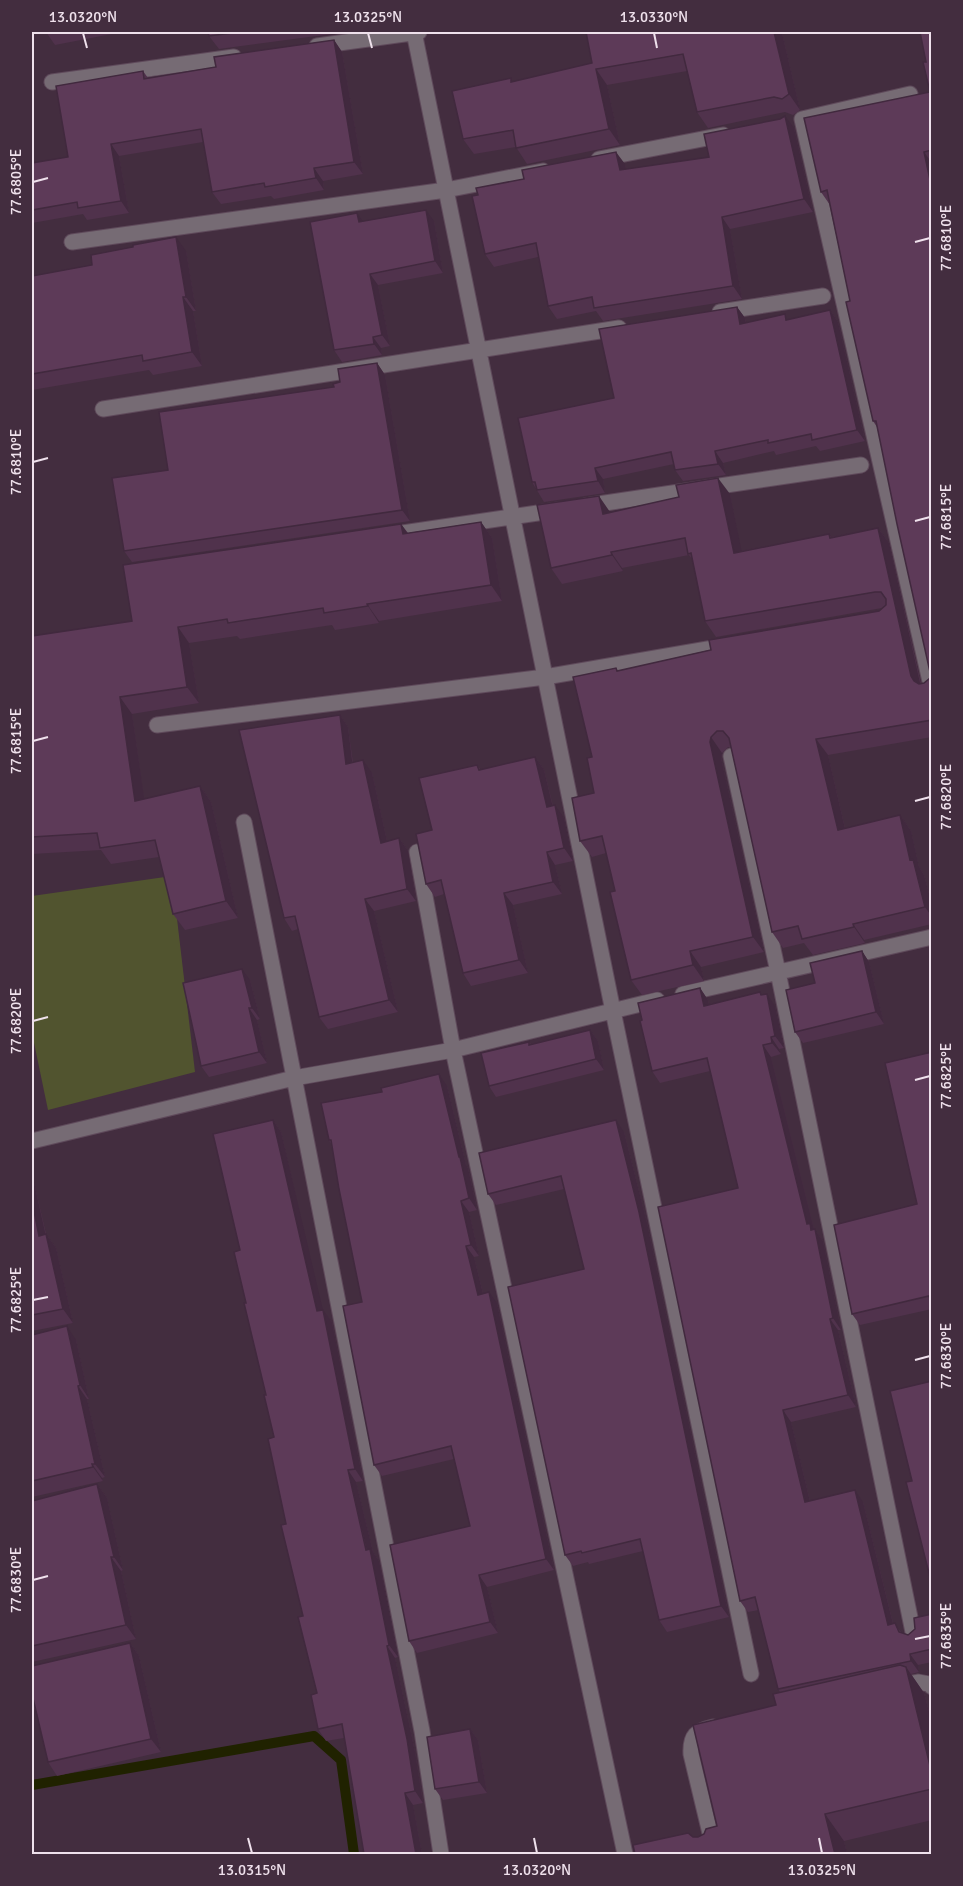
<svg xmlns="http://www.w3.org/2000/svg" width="963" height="1886" viewBox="0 0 963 1886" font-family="Signika,sans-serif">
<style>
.green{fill:#51542f}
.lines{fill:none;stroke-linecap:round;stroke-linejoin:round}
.stream{stroke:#202200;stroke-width:10}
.service-casing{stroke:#5f4a5b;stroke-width:17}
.minor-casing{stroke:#5f4a5b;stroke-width:17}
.service{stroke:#766b74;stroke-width:15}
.minor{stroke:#766b74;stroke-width:15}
.wall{fill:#50324c}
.shaded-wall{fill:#41293e}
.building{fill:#5d3a58;stroke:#41293e;stroke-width:1.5}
.ticks{fill:none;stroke:#efe1ec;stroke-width:2}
.neatline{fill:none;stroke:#efe1ec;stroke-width:2}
.ticks-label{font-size:15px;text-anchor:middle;fill:#efe1ec}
</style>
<rect width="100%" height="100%" fill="#432d3f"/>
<!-- green -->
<path class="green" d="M172,876L195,1072L48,1110L32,1033V896Z"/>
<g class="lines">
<!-- stream -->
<path class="stream" d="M32,1785L314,1736L341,1760L354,1854"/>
<!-- service casing -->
<g class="service-casing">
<path id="service" d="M910,94L802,119L932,690"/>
</g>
<!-- minor casing -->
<g class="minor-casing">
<path id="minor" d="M414,32L613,1011L751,1674
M317,46L419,32
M52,82L234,57
M599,159L723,135
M72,242L446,190L543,171
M720,312L823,296
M103,409L619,328
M585,506L861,465
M389,535L558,510
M157,725L545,677L731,645
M731,756L778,972L914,1637
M244,822L422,1731L441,1854
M417,852L453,1050L625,1854
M683,994L932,937
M32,1141L294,1078L453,1050L657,1000
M898,1686L918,1682L929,1684L932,1687
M713,1727C696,1731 690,1735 691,1754L715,1854"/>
</g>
<!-- service -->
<use href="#service" class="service"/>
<!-- minor -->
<use href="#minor" class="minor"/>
</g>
<!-- wall -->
<path class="wall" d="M46,32H122L55,45Z
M208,32H339V33L219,49L209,36Z
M586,32H789L782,33L800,110L793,115L785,112L708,128L697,112L687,71L607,85L620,145L527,164L516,147L474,154L463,139L513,82L592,63Z
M932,32V737L828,755L845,828L900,815L911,831L919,867L924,875L932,905V924L864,940L865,943L813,955L804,943L783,948L772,932L731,747H728L722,753L721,758L764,952L701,967L704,981L642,995L631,980L615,891L606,853L592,857L580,841L594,793L592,757L616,668L618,671L879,611L882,608L716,637L705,621L692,559L689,555L622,568L623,571L562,584L551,568L610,512L730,494L741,551L829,534L831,537L878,528L889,543L921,684L924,683L930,678V672L877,427L873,421L850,301L830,205L821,192L930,92L926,62Z
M334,40L342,52L363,174L323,181L324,190L274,199L271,196L221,204L212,192L203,142L119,156L129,213L87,220L83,214L32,223V163L68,157L143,71L148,78L216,67Z
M794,128L813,212L730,229L742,299L603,321L596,311L557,319L548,306L538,257L494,267L485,254L625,164L626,169L709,157Z
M434,221L443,273L378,285L390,346L381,348L382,355L342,362L334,350L364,222Z
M186,251L196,311H193L202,366L153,375L149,370L32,390V276Z
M737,307L745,318L746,322L789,319L830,310L838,322L865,441L820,451L816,446L776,455L774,451L723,463L726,475L683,481L675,470L674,464L603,479L605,493L544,502L532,482L614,398Z
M377,363L385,375L410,521L132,562L124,551L168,470L334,387Z
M481,522L492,538L502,601L379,621V623L335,630L332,625L240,639L237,636L189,643L199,703L132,714L144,799L200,786L211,802L238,918L185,930L173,914L159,857L111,864L101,850L32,854V636L132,621L401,524L408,533Z
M340,715L348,727L353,763L372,773L387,841L399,838L408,851L416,901L374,911L398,1012L328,1029L319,1017L298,929L292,931L284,918Z
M535,757L544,770L553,806L564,818L573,861L555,865L562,894L513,905L528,973L471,986L463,973L444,894L435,897L426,884L432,830L477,765L481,770Z
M862,951L869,962L884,1024L803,1043L795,1032L815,983Z
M250,980L260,1019L257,1020L267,1063L209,1077L201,1066Z
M700,988L708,1000L709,1004L762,995L775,1006L784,1048L779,1049L781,1054L771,1057L814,1229L823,1241L841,1330H838L856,1407L791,1422L810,1501L863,1502L893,1623L902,1633L908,1635L932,1614V1662L918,1665L919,1672L911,1674L924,1693L932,1723V1820L844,1841L847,1854H635L693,1837H698L717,1826L776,1705L780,1692L778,1689L759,1610L748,1612L740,1601L738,1188L710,1071L660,1083L652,1071L642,1020Z
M590,1030L598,1041L604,1070L496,1097L489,1086L529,1042L531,1044Z
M932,1052V1309L860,1325L852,1314L917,1204Z
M447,1086L466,1165L468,1168L477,1210L469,1212L479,1256L474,1257L483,1293L497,1303L554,1570L487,1587L498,1633L417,1653L409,1641L470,1526L454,1459L382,1476L374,1465L362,1302L331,1144L329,1140Z
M273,1120L281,1132L322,1310L332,1322L363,1481L356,1482L373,1552L379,1561L398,1657L395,1658L415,1752L423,1803L413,1805L422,1854H364L344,1738L326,1741L318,1729L317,1693L286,1524L274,1437L266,1395L246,1303Z
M624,1132L647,1223L729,1617L667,1632L659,1620L643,1551L589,1564L588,1562L573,1566L565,1555L584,1269L564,1189L496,1205L488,1194Z
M32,1176L33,1178L46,1234L56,1248L73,1323L32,1331Z
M32,1335L76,1340L89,1399H87L105,1477L102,1478L103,1481L32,1497Z
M97,1484L107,1498L123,1570L121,1571L136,1639L32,1662V1501Z
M130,1643L139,1656L161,1752L57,1776L48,1762L36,1709L32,1710V1666Z
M470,1729L478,1740L487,1793L443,1800L435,1789Z"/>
<!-- shaded-wall -->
<path class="shaded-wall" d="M774,32H780L782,33L800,110L789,94Z
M334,40L342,52L363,174L354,162Z
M596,69L607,85L620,145L609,129Z
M785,116L794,128L813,212L804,199Z
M111,144L119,156L129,213L121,201Z
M616,152L625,164L629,183L620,170Z
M924,152L932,163V189Z
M314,168L323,181L324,190L316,178Z
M426,210L434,221L443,273L435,261Z
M357,213L365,224L359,222Z
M722,217L730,229L742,299L733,286Z
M176,237L186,251L196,311L186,297Z
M370,274L378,285L390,346L382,335Z
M183,297L193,311L202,366L192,352Z
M737,307L745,318L748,335L740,324Z
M830,310L838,322L865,441L857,430Z
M373,337L381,348L382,355L374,344Z
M377,363L385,375L410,521L402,510Z
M715,451L723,463L726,475L718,464Z
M595,468L603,479L605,493L598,481Z
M718,478L730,494L745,568L734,553Z
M599,496L610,512L603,514Z
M481,522L492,538L502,601L491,585Z
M401,524L413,541L403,534Z
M878,528L889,543L922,692L925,697L911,676Z
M611,552L622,568L623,571L612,555Z
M367,604L379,621V623L368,606Z
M178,627L189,643L199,703L187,687Z
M120,697L132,714L147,818L135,801Z
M340,715L348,727L354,777L346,764Z
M711,737L722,753L721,758L764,952L753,937L710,742Z
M816,739L828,755L849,846L838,830Z
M535,757L544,770L556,820L547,807Z
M363,760L372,773L390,855L381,843Z
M200,786L211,802L238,918L226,901Z
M555,805L564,818L573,861L564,848Z
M900,815L911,831L919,867L924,875L932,905V917L925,907L910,860Z
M399,838L408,851L416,901L407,889Z
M547,852L555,865L562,894L553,882Z
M504,893L513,905L528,973L519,960Z
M365,899L374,911L398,1012L389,1000Z
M853,924L864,940L865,943L854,927Z
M690,951L701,967L704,981L693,965Z
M862,951L869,962L884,1024L876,1012Z
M242,969L250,980L260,1019L252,1008Z
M700,988L708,1000L712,1017L704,1006Z
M767,994L775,1006L784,1048L775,1036Z
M249,1008L257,1020L267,1063L259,1052Z
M590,1030L598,1041L604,1070L596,1059Z
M771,1037L779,1049L781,1054L772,1043Z
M763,1045L771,1057L814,1229L823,1241L841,1330L833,1318L807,1224Z
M439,1074L447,1086L466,1165L468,1168L477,1210L469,1198Z
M273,1120L281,1132L326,1323L317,1311Z
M616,1120L624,1132L647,1223L729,1617L721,1606Z
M32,1176L33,1178L49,1250L39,1236L32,1201Z
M461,1201L469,1212L479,1256L471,1245Z
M46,1234L56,1248L73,1323L63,1309Z
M466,1246L474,1257L486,1306L478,1295Z
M489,1292L497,1303L554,1570L546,1559Z
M323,1310L332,1322L363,1481L355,1469Z
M830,1319L838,1330L856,1407L848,1395Z
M67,1326L76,1340L89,1399L80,1385Z
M78,1386L87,1399L105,1477L95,1464Z
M783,1410L791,1422L813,1514L805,1502Z
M92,1464L102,1478L103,1481L93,1467Z
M348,1470L356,1482L373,1552L379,1561L398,1657L389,1645Z
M97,1484L107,1498L123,1570L114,1557Z
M855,1490L863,1502L896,1636L888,1625Z
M111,1557L121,1571L136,1639L126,1625Z
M479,1575L487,1587L498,1633L490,1622Z
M130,1643L139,1656L161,1752L151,1739Z
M387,1646L395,1658L415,1752L423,1803L415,1791Z
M910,1654L918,1665L919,1672L911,1661Z
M906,1667L924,1693L932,1723V1774Z
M470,1729L478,1740L487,1793L479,1782Z
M405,1793L413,1805L422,1854H416Z
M825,1814L844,1841L847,1854H835Z"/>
<!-- building -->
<path class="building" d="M208,32H240L209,36Z
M586,32H774L789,94L782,99L774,97L697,112L683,54L596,69L609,129L516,148L513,130L463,139L452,91L511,78V82L592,63Z
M920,32H932V150L924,152L932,189V720L816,739L838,830L900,815L910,860L913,859L925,907L853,924L854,927L802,939L798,926L772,932L729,738L723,731H717L711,737L710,742L753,937L690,951L693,965L631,980L610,892L615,891L602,836L580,841L572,798L594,793L587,758L592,757L573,677L616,668L617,671L711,650L709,640L879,611L886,605V599L881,592H875L705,621L691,553L688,554L685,538L611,552L612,555L551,568L537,505L599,496L603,514L679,497L676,485L718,478L734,553L829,534L830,538L878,528L911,676L914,681L919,684L924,683L930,678V672L897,524L876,421H873L846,302L850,301L827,190L821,192L804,118L930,92L923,62H926Z
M334,40L354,162L314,168L316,178L265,187L264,183L212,192L201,129L111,144L121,201L78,208L77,202L32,210V163L68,157L56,86L143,71L144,79L216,67L214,57Z
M785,116L804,199L722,217L733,286L594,308L592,297L548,306L536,243L485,254L472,196L478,195L476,188L524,179L522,170L616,152L620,170L709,157L704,134L780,119Z
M426,210L435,261L370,274L382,335L373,337L374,344L334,350L310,222L357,213L359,222Z
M176,237L186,297H183L192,352L143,361L142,355L32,374V276L92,265L91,255L133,247V245Z
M737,307L740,324L785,314L786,320L830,310L857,430L812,440L811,434L768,443V440L715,451L718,464L675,470L671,452L595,468L598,481L537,490L535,482H532L518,418L614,398L599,329Z
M377,363L402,510L124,551L112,478L168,470L159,412L334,387L333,384L340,382L338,369Z
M481,522L491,585L367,604L368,606L324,613L323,608L228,623L227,619L178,627L187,687L120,697L135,801L200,786L226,901L173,914L155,840L100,848L97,833L32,837V636L132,621L123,565L401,524L403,534Z
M340,715L346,764L363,760L381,843L399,838L407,889L365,899L389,1000L319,1017L295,916L284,918L239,730Z
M535,757L547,807L555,805L564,848L547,852L553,882L504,893L519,960L463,973L441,880L426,884L416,834L432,830L419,778L477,765L479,770Z
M862,951L876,1012L795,1032L786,990L815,983L810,963Z
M242,969L252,1008H249L259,1052L201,1066L183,983Z
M700,988L704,1006L760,992L761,995L767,994L775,1036L771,1037L772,1043L763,1045L807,1224L810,1223L811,1230L815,1229L833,1318L830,1319L848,1395L783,1410L805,1502L855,1490L888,1625L895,1623L899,1632L908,1635L915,1629L914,1618L932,1614V1649L910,1654L911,1661L778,1689L755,1597L740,1601L658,1207L738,1188L707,1058L652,1071L640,1021L642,1020L638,1003Z
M590,1030L596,1059L489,1086L481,1053L529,1042V1045Z
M932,1052V1305L929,1296L852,1314L834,1225L917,1204L885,1063Z
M439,1074L459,1157H460L469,1198L461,1201L471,1245L466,1246L478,1295L489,1292L546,1559L479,1575L490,1622L409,1641L390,1545L470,1526L451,1446L374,1465L343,1306L362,1302L339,1189L331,1140H329L321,1103L382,1092L381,1088Z
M273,1120L317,1311L323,1310L355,1469L348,1470L366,1550L370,1549L389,1645L387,1646L407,1739L415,1791L405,1793L416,1854H364L342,1724L318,1729L311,1695L317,1693L298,1617L303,1616L281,1525L286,1524L268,1439L274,1437L264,1395H266L244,1303H246L234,1252L240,1250L213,1134Z
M616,1120L639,1212L721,1606L659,1620L640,1539L582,1553L581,1551L565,1555L508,1287L584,1269L561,1176L488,1194L479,1153Z
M32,1201L39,1236L46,1234L63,1309L32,1315Z
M67,1326L80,1385L78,1386L95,1464H92L93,1467L32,1481V1335Z
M932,1381V1585L906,1482L912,1481L890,1391Z
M97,1484L114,1557H111L126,1625L32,1646V1501Z
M130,1643L151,1739L48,1762L32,1694V1666Z
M900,1665L906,1667L932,1774V1789L825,1814L835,1854H635L633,1845L688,1833L693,1837H698L704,1834L706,1829L717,1826L693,1725L776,1705L773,1694Z
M470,1729L479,1782L435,1789L427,1737Z"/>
<!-- ticks -->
<path class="ticks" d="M83,33L87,48M368,33L372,48M654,33L657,48M33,182L48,178M915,242L930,238M33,462L48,458M915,521L930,517M33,741L48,737M915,801L930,797M33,1021L48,1017M915,1080L930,1076M33,1300L48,1297M915,1360L930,1356M33,1580L48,1576M915,1639L930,1636M248,1838L252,1853M534,1838L537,1853M819,1838L822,1853"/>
<!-- border -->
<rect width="963" height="1886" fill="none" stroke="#432d3f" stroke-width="66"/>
<rect x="33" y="33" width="897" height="1820" class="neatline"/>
<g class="ticks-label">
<text x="83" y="22">13.0320°N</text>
<text x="368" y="22">13.0325°N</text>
<text x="654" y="22">13.0330°N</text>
<text transform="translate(16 182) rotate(-90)" y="5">77.6805°E</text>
<text transform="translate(946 238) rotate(-90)" y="5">77.6810°E</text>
<text transform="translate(16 462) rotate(-90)" y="5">77.6810°E</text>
<text transform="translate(946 517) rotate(-90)" y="5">77.6815°E</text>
<text transform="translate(16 741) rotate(-90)" y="5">77.6815°E</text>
<text transform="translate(946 797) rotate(-90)" y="5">77.6820°E</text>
<text transform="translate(16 1021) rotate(-90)" y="5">77.6820°E</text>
<text transform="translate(946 1076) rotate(-90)" y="5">77.6825°E</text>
<text transform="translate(16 1300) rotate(-90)" y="5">77.6825°E</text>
<text transform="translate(946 1356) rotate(-90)" y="5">77.6830°E</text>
<text transform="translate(16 1580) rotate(-90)" y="5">77.6830°E</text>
<text transform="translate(946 1636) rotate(-90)" y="5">77.6835°E</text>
<text x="252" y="1875">13.0315°N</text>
<text x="537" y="1875">13.0320°N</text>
<text x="822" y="1875">13.0325°N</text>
</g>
</svg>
